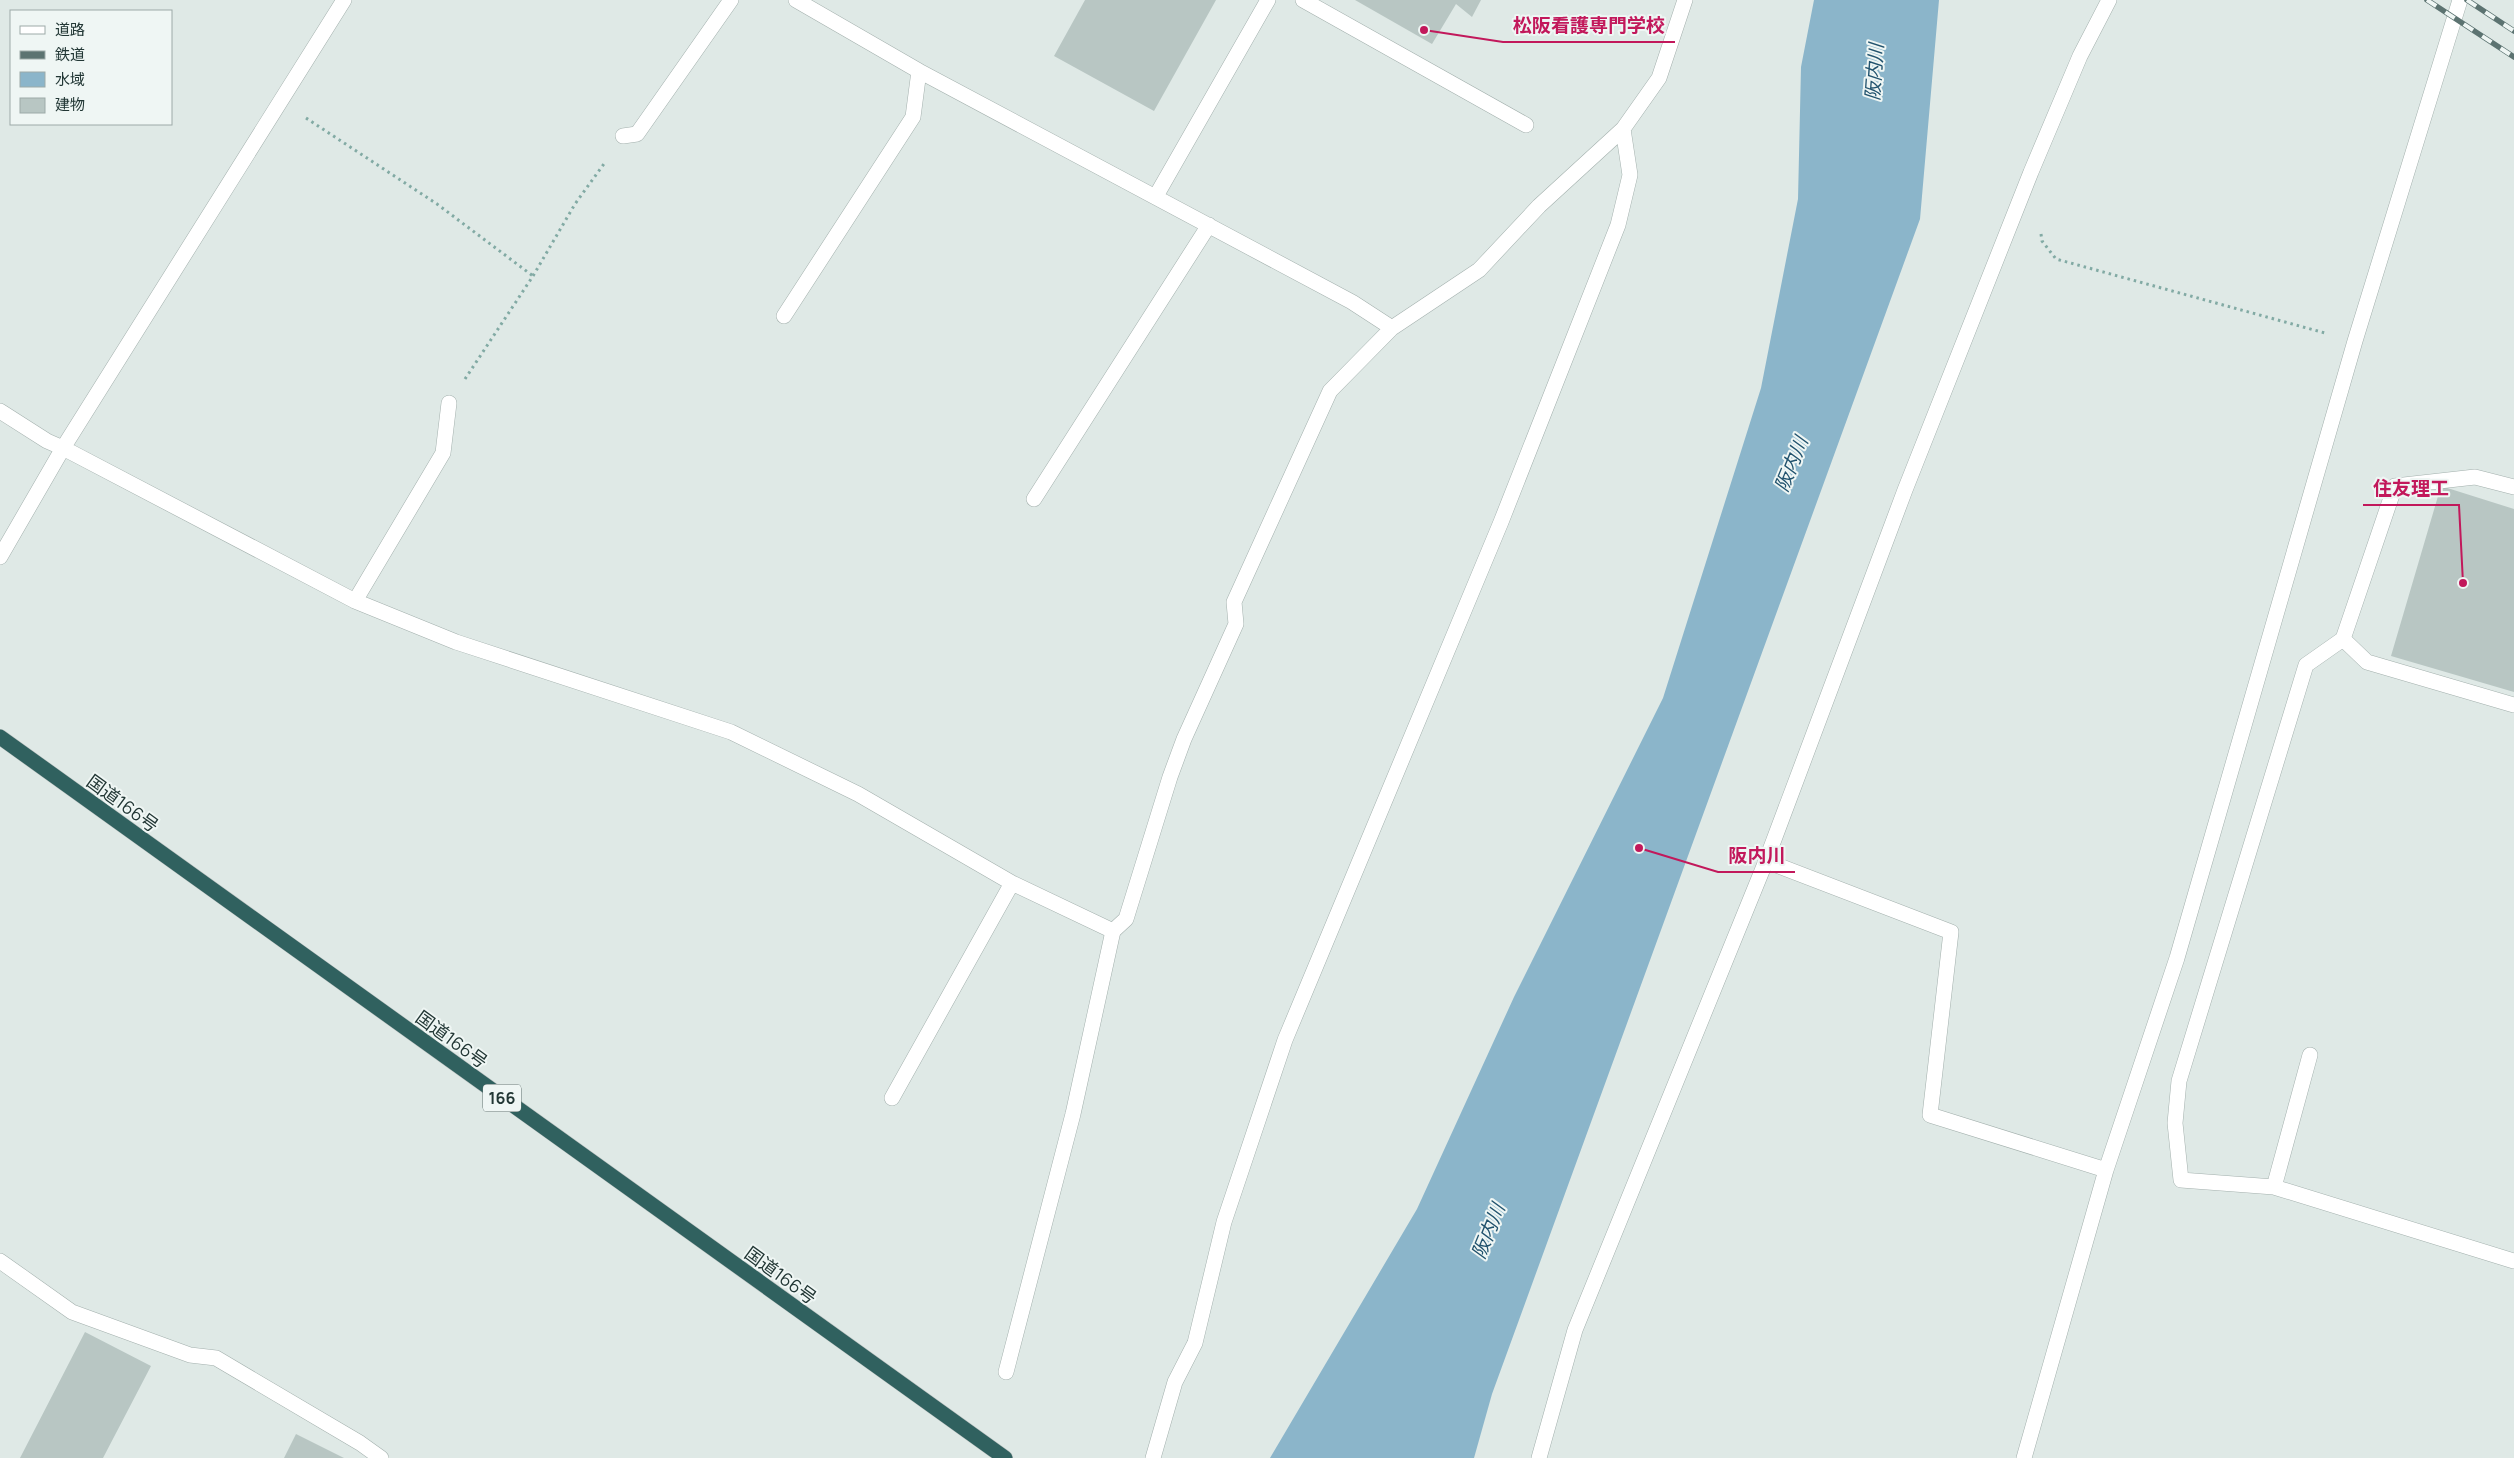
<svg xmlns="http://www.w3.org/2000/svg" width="2514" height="1458" viewBox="0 0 2514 1458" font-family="Manrope,'Noto Sans JP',sans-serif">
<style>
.water{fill:#8bb5ca}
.building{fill:#b8c6c3}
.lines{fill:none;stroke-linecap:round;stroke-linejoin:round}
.lane-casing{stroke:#a3b0ad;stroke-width:16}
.street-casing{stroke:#a3b0ad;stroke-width:16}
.highway-casing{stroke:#bdc3c2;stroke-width:16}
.path{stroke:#82aaa4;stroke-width:3;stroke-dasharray:2.5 4;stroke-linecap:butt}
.lane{stroke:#fff;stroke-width:15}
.street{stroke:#fff;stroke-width:15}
.highway{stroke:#30615f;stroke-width:15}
.rail-casing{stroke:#5c7371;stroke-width:5.5}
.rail{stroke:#eff6f4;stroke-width:4;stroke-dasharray:11;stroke-linecap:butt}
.labels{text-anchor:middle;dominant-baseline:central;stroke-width:4;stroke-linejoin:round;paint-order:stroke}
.shield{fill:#eff6f4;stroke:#60706e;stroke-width:1}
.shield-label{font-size:16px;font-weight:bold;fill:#223735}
.street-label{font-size:18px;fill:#223735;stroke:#eff6f4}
.water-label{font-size:19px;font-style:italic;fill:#22536e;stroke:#eff6f4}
.leader{fill:none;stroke:#c2185b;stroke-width:2}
.callout-dot{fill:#c2185b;stroke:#eff6f4;stroke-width:2}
.callout-label{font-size:19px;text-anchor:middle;font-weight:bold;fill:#c2185b;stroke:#eff6f4;stroke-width:4;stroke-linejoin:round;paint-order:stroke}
</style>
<rect width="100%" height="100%" fill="#dfe9e6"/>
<!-- water -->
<path class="water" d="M1814,0H1939L1920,219L1492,1394L1474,1458H1270L1417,1209L1514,997L1663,698L1761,388L1798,199L1801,67Z"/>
<!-- building -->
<path class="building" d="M1085,0H1216L1154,111L1054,56Z
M1355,0H1481L1472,17L1456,4L1432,44Z
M2441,486L2514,509V692L2391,656Z
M85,1332L151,1366L103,1458H20Z
M296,1434L344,1458H284Z"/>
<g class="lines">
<!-- lane casing -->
<g class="lane-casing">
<path id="lane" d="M0,411L47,441L63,448
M2514,487L2475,477L2395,486L2343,639L2367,662L2514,705
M2343,639L2306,665L2179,1081L2175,1123L2181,1180L2274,1187L2514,1261
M2274,1187L2310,1055
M0,1261L72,1312L190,1355L216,1358L360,1443L381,1458
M1006,1372L1073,1114L1113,931"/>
</g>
<!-- street casing -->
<g class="street-casing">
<path id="street" d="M796,0L919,71L1352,302L1392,328
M1303,0L1526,125
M623,136L637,134L731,0
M1156,196L1268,0
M784,316L913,117L919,71
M63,448L355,601L456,642L731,732L858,794L1012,883L1113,931L1126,919L1170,777L1184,739L1236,624L1234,602L1330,391L1392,328L1479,270L1539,206L1623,129L1659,78L1685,0
M1034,499L1209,225
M0,557L63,448L344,0
M355,601L443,453L449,403
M1766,861L1951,932L1930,1115L2106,1170
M892,1098L1012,883
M1153,1458L1175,1382L1195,1343L1224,1222L1285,1040L1501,522L1618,225L1630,175L1623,129
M1539,1458L1575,1330L1766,861L1905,490L2031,172L2080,56L2109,0
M2024,1458L2106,1170L2177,958L2355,341L2460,0"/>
</g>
<!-- highway casing -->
<g class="highway-casing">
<path id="highway" d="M0,737L1005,1458"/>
</g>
<!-- path -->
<path class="path" d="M306,118L437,204L533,276
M2041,234L2042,241L2056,259L2325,333
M465,379L533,276L575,204L606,161"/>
<!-- lane -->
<use href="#lane" class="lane"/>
<!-- street -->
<use href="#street" class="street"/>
<!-- highway -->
<use href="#highway" class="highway"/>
<!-- rail casing -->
<g class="rail-casing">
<path id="rail" d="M2427,0L2514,57
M2467,0L2514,31"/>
</g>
<!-- rail -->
<use href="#rail" class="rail"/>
</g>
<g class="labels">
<!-- shield labels -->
<rect class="shield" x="483" y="1084.5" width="38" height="27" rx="4"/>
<g class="shield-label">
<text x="502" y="1098">166</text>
</g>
<!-- street labels -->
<g class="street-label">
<text transform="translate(123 803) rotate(36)">国道166号</text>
<text transform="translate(452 1039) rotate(36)">国道166号</text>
<text transform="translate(781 1275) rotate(36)">国道166号</text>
</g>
<!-- water labels -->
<g class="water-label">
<text transform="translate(1874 72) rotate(-86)">阪内川</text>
<text transform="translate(1791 464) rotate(-68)">阪内川</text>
<text transform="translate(1488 1231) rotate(-68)">阪内川</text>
</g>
</g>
<!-- callouts -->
<path class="leader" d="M1424 30L1503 42H1675M2463 583L2459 505H2363M1639 848L1718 872H1795"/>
<g class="callout-dot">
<circle cx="1424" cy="30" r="5"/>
<circle cx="2463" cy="583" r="5"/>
<circle cx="1639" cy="848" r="5"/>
</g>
<g class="callout-label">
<text x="1589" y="32">松阪看護専門学校</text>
<text x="2411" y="495">住友理工</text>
<text x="1757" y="862">阪内川</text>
</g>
<!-- legend -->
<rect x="10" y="10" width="162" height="115" fill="#eff6f4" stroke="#9daaa8"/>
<rect x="20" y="26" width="25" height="8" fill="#ffffff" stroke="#9daaa8"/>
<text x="55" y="35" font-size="15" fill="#223735">道路</text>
<rect x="20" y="51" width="25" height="8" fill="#5c7371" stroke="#9daaa8"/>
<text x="55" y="60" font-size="15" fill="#223735">鉄道</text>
<rect x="20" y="72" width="25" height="15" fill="#8bb5ca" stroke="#9daaa8"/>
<text x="55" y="85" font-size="15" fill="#223735">水域</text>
<rect x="20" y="98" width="25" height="15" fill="#b8c6c3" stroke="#9daaa8"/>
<text x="55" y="110" font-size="15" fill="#223735">建物</text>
</svg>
